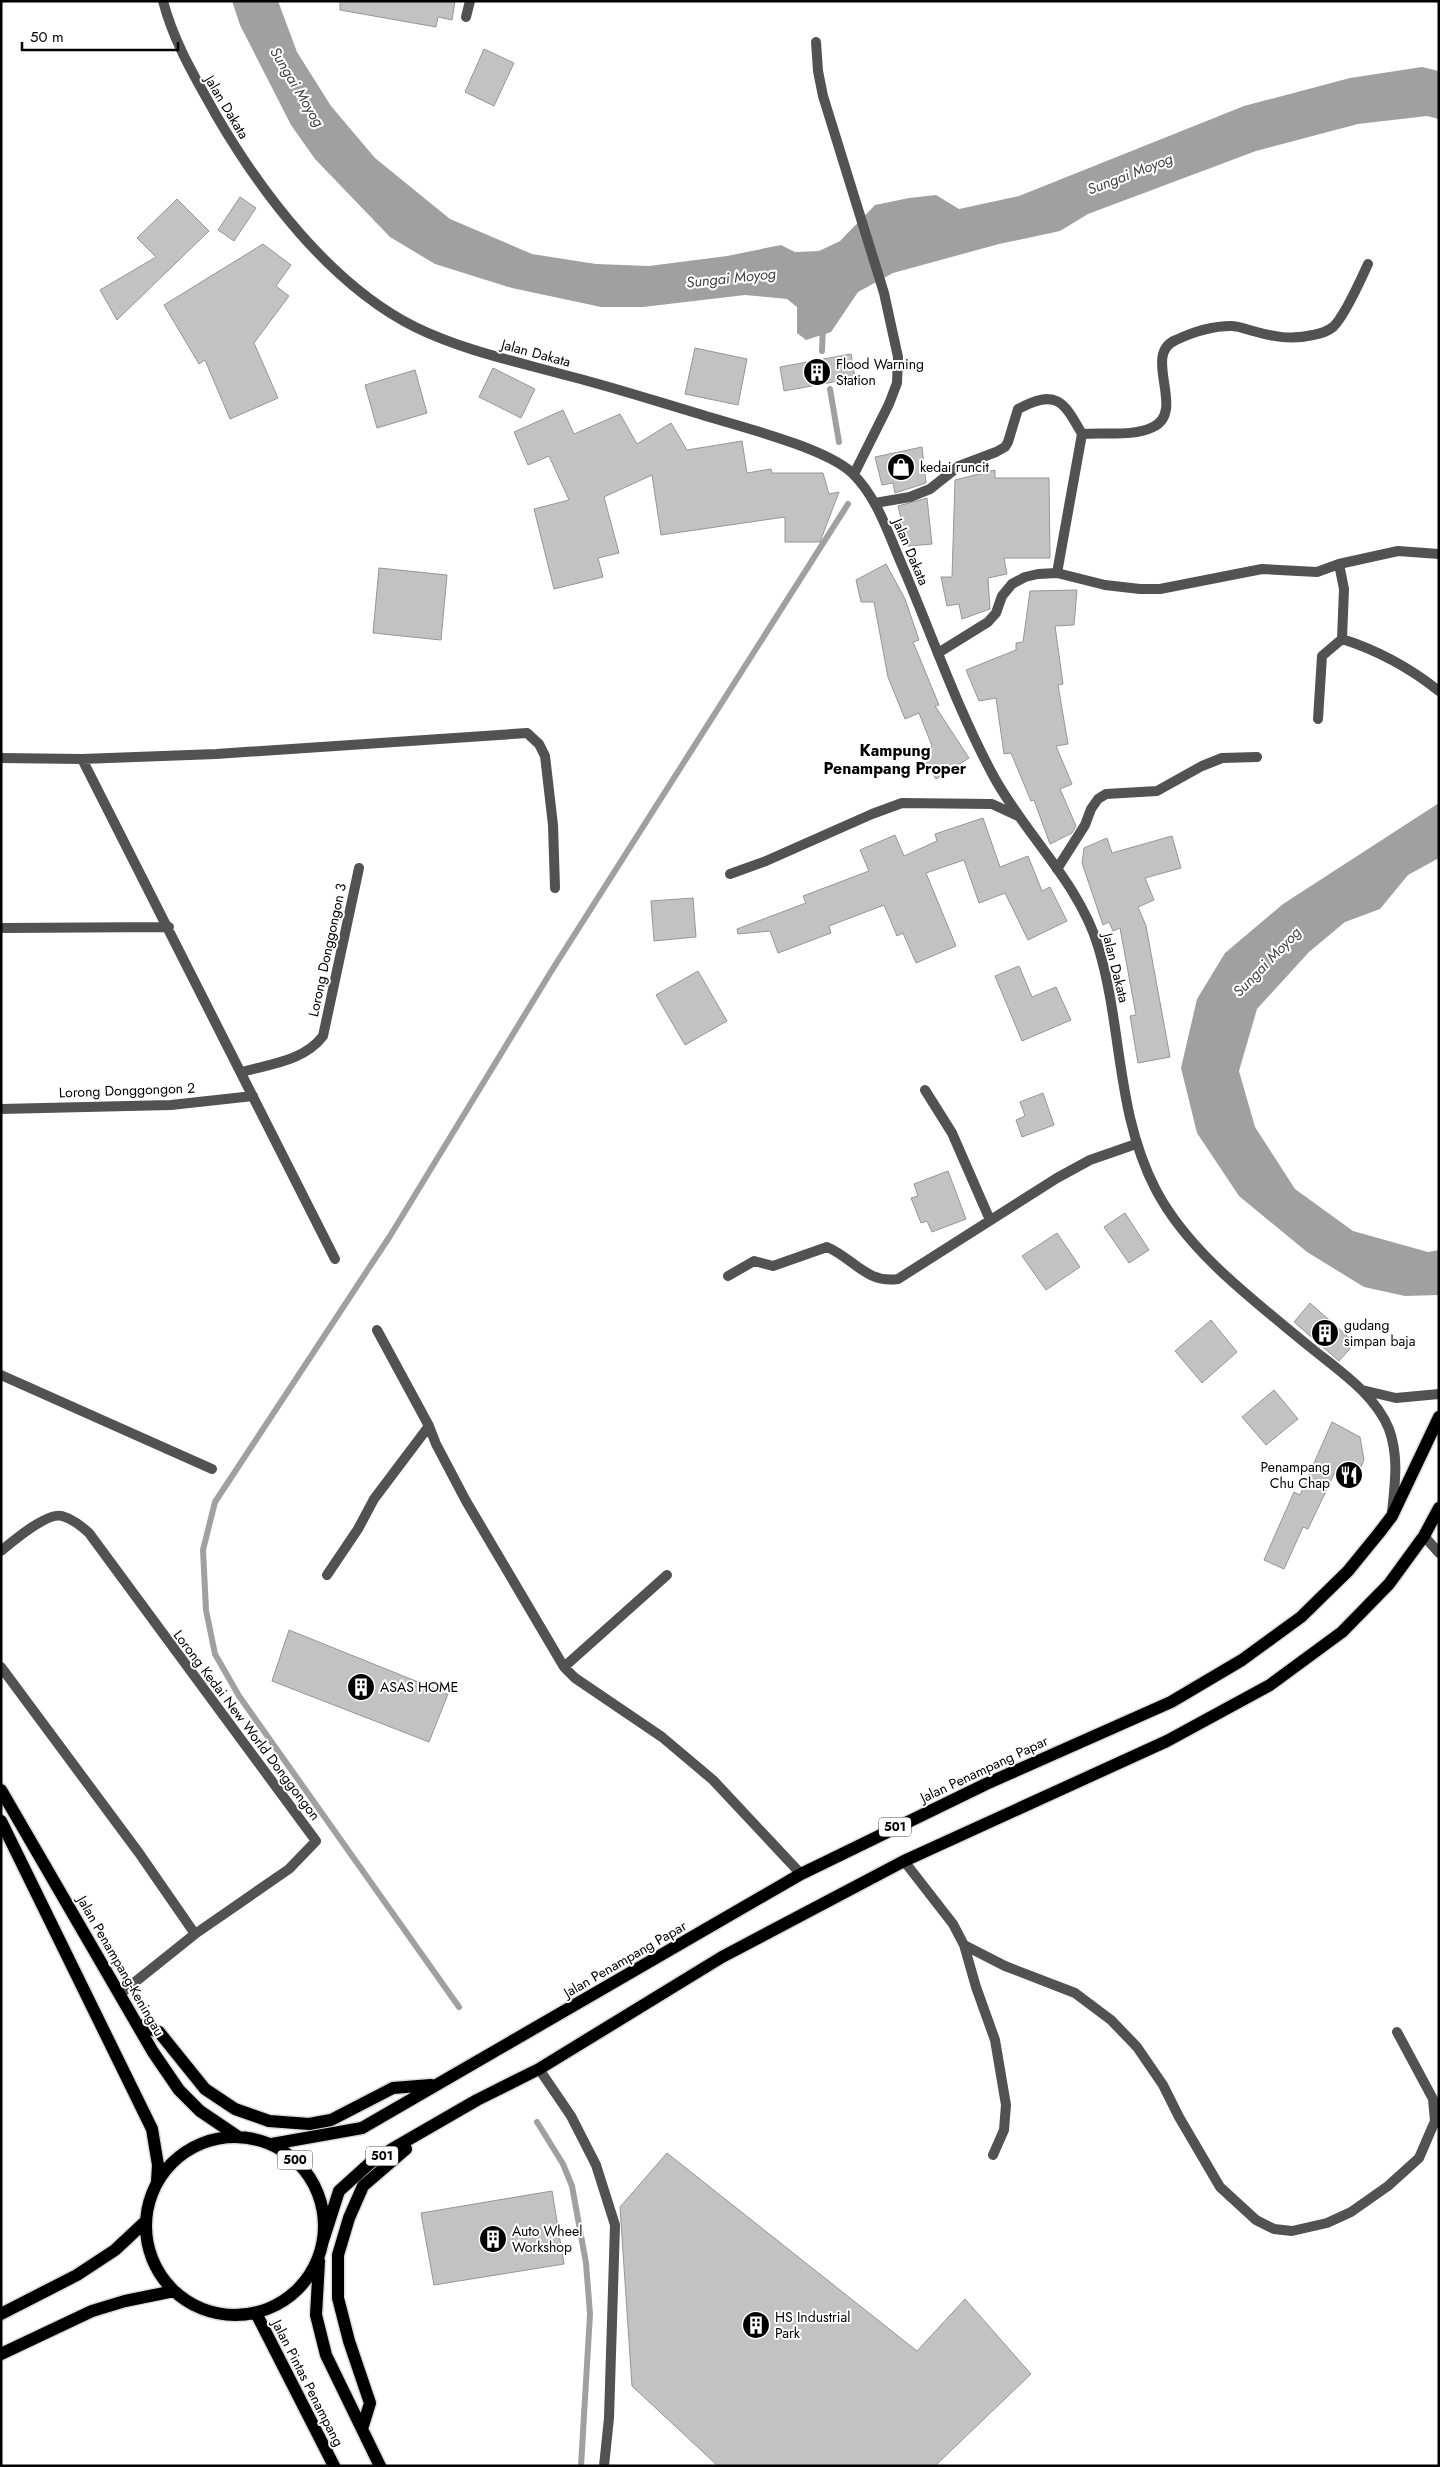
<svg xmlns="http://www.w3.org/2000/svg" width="1440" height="2467" viewBox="0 0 1440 2467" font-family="Jost,sans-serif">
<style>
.water{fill:#a0a0a0}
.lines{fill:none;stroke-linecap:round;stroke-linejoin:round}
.stream{stroke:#a0a0a0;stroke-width:6}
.building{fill:#c2c2c2;stroke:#969696}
.primary-casing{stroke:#dbdbdb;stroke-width:15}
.minor{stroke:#525252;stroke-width:10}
.tertiary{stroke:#525252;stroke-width:10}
.primary{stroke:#000;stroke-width:12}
.labels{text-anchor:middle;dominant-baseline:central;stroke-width:4;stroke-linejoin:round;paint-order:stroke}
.shield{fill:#fff;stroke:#4c4c4c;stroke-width:1}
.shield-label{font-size:12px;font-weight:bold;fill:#000}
.street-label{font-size:14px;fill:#000;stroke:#fff}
.poi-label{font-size:14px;fill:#000;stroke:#fff;text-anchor:start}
.water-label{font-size:15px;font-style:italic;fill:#414141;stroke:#fff}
.quarter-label{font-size:16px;font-weight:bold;fill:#000;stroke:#fff}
</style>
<rect width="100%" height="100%" fill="#fff"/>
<!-- water -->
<path class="water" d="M232,1H278L297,52L331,106L375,158L450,219L532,254L596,264L649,266L727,256L781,245L795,252L819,251L840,241L875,205L909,198L936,195L959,209L1019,196L1244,106L1350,78L1422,67L1439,71V119L1427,116L1358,124L1256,151L1088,214L1060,231L999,244L893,273L858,292L831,332L806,340L797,333V307L787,299L745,295L643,307H601L512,288L435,264L390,237L315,159L291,125L240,25Z
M1439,803V858L1408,875L1380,909L1345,922L1309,952L1257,1009L1239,1071L1255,1127L1295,1189L1353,1231L1428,1252L1439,1250V1295L1405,1296L1364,1287L1307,1252L1239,1196L1197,1133L1181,1068L1197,999L1225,953L1283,904Z"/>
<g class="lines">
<!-- stream -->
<path class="stream" d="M822,351L823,327
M830,389L839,442
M459,2007L239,1696L215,1654L206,1610L203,1550L215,1502L390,1236L552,970L848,504
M537,2122L563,2164L572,2186L586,2263L590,2314L581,2466"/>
</g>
<!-- building -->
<path class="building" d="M340,1H455L452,20L438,17L436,27L340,10Z
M484,49L514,63L494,106L465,92Z
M240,197L256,208L234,241L218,230Z
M177,199L209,231L117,320L100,290L156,257L137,238Z
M263,244L291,265L276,286L289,296L254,343L278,398L230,419L205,360L199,364L164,305Z
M695,348L747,359L738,405L685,394Z
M851,354L855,378L784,391L780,367Z
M493,368L535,389L521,418L479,397Z
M415,370L427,413L377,428L365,385Z
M563,410L574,434L620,414L637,444L671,423L687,450L742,441L747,473L771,469L772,473H823L829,494L839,492L820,542H785V517L661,535L652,475L604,497L619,553L598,558L603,577L554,589L534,509L569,500L549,456L528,465L514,432Z
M922,447L926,483L895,493L893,483L882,485L875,457Z
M995,470V478H1049L1050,558H1004L1007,574L988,578L990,609L962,619L959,604L947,606L941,577H952L955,480Z
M927,498L932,544L908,546L898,506Z
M886,564L905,599L919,640L913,642L939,705L935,706L969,758L936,779L919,755L932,746L919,713L905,719L888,677L874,602H861L856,580Z
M379,568L447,575L441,640L373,633Z
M1077,590L1074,625L1055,626L1063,684L1058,685L1068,744L1056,746L1072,784L1060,789L1076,826L1072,833L1050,844L1034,800L1031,801L1011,753L1004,754L996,698L979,701L966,670L1016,650V643L1023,642L1030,591Z
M983,818L1000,867L1028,856L1042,891L1050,887L1067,921L1028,940L1005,893L979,903L964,860L926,873L956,946L916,963L903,933L897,936L884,905L829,926L831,933L778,953L770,931L738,934L737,929L806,903L803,896L869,871L860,850L895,835L904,856L937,841L935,834Z
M1172,836L1181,868L1145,878L1154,900L1138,907L1146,926L1170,1057L1138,1063L1130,1016L1136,1015L1120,928L1113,931L1109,922L1103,925L1082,863L1084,848L1107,838L1112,853Z
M693,898L696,937L654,941L651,901Z
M1019,966L1032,997L1056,987L1071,1020L1022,1041L995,976Z
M698,971L727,1021L685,1045L656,995Z
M1043,1093L1054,1125L1022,1137L1016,1120L1025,1116L1020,1102Z
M948,1171L966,1219L932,1232L927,1221L921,1223L911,1198L918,1196L914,1184Z
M1125,1213L1149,1250L1129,1263L1104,1227Z
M1057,1233L1080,1267L1046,1290L1022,1256Z
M1310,1303L1355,1343L1339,1361L1294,1322Z
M1211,1320L1237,1352L1202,1383L1175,1351Z
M1274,1390L1298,1419L1266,1445L1242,1417Z
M1332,1422L1360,1437L1364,1460L1356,1478L1337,1468L1308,1529L1303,1527L1284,1569L1264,1560L1294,1492L1300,1495Z
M289,1630L448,1694L429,1742L272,1681Z
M667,2153L917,2351L965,2299L1031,2374L935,2466H718L632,2386L620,2207Z
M552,2191L564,2264L434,2285L421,2213Z"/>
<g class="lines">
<!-- primary casing -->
<g class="primary-casing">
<path id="primary" d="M1,1790L153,2052L179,2090L200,2111L237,2136
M1,1821L152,2129L158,2165L157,2182
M139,2025L159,2032L205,2089L235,2109L269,2121L309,2124L331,2120L393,2088L431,2085
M146 2226a89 89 0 1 1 178 0a89 89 0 1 1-178 0Z
M272,2144L362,2128L801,1874L986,1784L1171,1702L1242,1660L1301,1617L1348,1571L1379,1533L1392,1516L1439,1417
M322,2244L339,2191L370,2163L392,2149L477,2100L539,2069L722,1957L904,1861L1167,1741L1270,1685L1342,1632L1389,1584L1424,1536L1439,1508
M319,2261L316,2315L326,2355L380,2466
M256,2313L334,2466
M1,2314L77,2275L115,2250L146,2221
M1,2354L92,2311L125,2301L174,2291
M362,2429L370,2403L349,2341L338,2298V2255L349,2218L363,2186L406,2149"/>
</g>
<!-- minor -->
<path class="minor" d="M466,17L470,1
M816,42L818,71L823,96L884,293L898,357L897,383L889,404L854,474
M1082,434C1105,432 1133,437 1153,427C1187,411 1141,354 1176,340C1193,332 1212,326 1231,326C1238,326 1246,329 1253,331C1274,337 1291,340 1313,335C1319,334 1328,331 1333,327C1345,316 1361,279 1368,264
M875,503L910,497L930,489L959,466L996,452L1005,447L1008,442L1018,409C1057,388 1064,402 1082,434L1057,573
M1339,564L1344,589L1342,639C1377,650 1410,668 1439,691
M938,653L988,622L996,613L1002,596L1012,584L1025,577L1038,574L1057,573L1105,585L1140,589H1160L1262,569L1317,572L1339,564L1398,551L1439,554
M1318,719L1322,656L1342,639
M1,758L82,759L216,754L527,733L539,744L545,756L553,825L555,888
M82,759L335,1259
M1057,869L1085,825L1091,809L1098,799L1106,794L1157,791L1202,766L1222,758L1257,757
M730,874L766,861L872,814L902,803L992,804L1018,816
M1,928L169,927
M242,1072C270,1064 304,1061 323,1036L359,868
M925,1090L952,1133L990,1220
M1,1109L171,1105L253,1096
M728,1276L754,1261L773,1266L827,1247C853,1258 867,1284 898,1279L1057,1178L1090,1160L1136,1144
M377,1330L429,1426L436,1444L466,1501L564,1667L575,1678L662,1737L713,1780L801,1874
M1,1375L212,1469
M1424,1536L1439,1553
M1,1551C13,1541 47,1512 62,1516C73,1519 81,1526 89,1533L316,1841L289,1869L195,1934L120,1994
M327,1575L358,1529L374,1499L429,1426
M1,1667L139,1853L195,1934
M564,1667L667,1575
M904,1861L953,1924L964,1945L1005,1966L1075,1993L1111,2020L1137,2047L1163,2085L1179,2117L1220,2187L1256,2220L1274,2229L1292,2231L1327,2223L1351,2212L1388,2186L1419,2158L1435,2121L1433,2099L1397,2032
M964,1945L976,1987L995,2040L1006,2105L1004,2130L993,2155
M539,2069L571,2116L596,2165L615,2225L609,2418L604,2466"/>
<!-- tertiary -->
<path class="tertiary" d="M163,1C174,43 195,77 216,115C262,194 331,285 415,327C462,350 514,361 565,375C609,386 652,400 696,413C734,425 825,447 852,473C877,497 888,533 902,565C932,635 957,709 994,777C1025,834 1079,883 1098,946C1123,1028 1115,1111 1156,1190C1189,1253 1256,1302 1310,1347C1338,1370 1375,1394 1389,1429C1399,1457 1395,1483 1392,1512
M1362,1390L1396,1398L1439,1394"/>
<!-- primary -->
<use href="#primary" class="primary"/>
</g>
<!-- icons -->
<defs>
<g id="building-disc" transform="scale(1.4375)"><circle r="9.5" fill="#000" stroke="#fff"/><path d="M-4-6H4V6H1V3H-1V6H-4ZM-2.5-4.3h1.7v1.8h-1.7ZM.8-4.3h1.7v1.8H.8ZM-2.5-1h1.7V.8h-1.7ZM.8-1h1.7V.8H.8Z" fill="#fff"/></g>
<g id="shop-disc" transform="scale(1.4375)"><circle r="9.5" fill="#000" stroke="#fff"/><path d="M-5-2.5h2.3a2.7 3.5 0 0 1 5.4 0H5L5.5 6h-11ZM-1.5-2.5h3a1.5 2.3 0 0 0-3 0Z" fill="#fff"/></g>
<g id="restaurant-disc" transform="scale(1.4375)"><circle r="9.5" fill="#000" stroke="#fff"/><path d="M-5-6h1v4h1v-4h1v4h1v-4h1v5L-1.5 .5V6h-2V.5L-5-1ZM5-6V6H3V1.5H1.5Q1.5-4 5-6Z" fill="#fff"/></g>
</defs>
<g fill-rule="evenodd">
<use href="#building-disc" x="817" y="372"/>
<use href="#shop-disc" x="901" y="467"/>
<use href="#building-disc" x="1325" y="1333"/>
<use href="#restaurant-disc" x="1349" y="1475"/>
<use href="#building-disc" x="361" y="1687"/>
<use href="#building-disc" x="493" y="2239"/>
<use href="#building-disc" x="756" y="2325"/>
</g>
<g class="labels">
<!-- shield labels -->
<g class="shield">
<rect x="879" y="1817.5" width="32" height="19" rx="4"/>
<rect x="366" y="2146.5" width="32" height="19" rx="4"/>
<rect x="277.5" y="2150.5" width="35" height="19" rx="4"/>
</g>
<g class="shield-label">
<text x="895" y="1827">501</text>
<text x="382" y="2156">501</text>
<text x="295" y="2160">500</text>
</g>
<!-- street labels -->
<g class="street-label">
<text transform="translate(227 107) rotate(59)">Jalan Dakata</text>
<text transform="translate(536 353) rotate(15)">Jalan Dakata</text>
<text transform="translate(911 552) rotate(67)">Jalan Dakata</text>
<text transform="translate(327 950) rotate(-78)">Lorong Donggongon 3</text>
<text transform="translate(1116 968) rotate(76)">Jalan Dakata</text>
<text transform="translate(127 1090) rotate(-2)">Lorong Donggongon 2</text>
<text transform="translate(247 1725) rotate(53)">Lorong Kedai New World Donggongon</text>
<text transform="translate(984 1769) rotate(-25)">Jalan Penampang Papar</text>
<text transform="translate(625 1959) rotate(-30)">Jalan Penampang Papar</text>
<text transform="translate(121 1966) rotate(60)">Jalan Penampang-Keningau</text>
<text transform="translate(308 2383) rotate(63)">Jalan Pintas Penampang</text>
</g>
<!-- poi labels -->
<g class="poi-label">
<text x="836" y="364">Flood Warning<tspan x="836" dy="16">Station</tspan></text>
<text x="920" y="467">kedai runcit</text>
<text x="1344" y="1325">gudang<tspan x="1344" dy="16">simpan baja</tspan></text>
<text x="1330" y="1467" text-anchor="end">Penampang<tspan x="1330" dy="16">Chu Chap</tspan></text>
<text x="380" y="1687">ASAS HOME</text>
<text x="512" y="2231">Auto Wheel<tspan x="512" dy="16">Workshop</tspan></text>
<text x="775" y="2317">HS Industrial<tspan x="775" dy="16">Park</tspan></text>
</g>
<!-- water labels -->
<g class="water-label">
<text transform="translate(297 87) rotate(59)">Sungai Moyog</text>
<text transform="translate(1130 174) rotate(-21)">Sungai Moyog</text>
<text transform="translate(731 278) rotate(-6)">Sungai Moyog</text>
<text transform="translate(1267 962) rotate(-46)">Sungai Moyog</text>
</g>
<!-- quarter labels -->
<g class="quarter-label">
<text x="895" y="750">Kampung<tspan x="895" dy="18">Penampang Proper</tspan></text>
</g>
</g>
<!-- border -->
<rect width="1440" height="2467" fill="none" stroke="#000000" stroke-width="5"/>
<!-- scale -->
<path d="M22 42v8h156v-8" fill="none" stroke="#000000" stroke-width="2.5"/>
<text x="30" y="42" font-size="15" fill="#000000" stroke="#ffffff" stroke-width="4" paint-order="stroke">50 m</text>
</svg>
